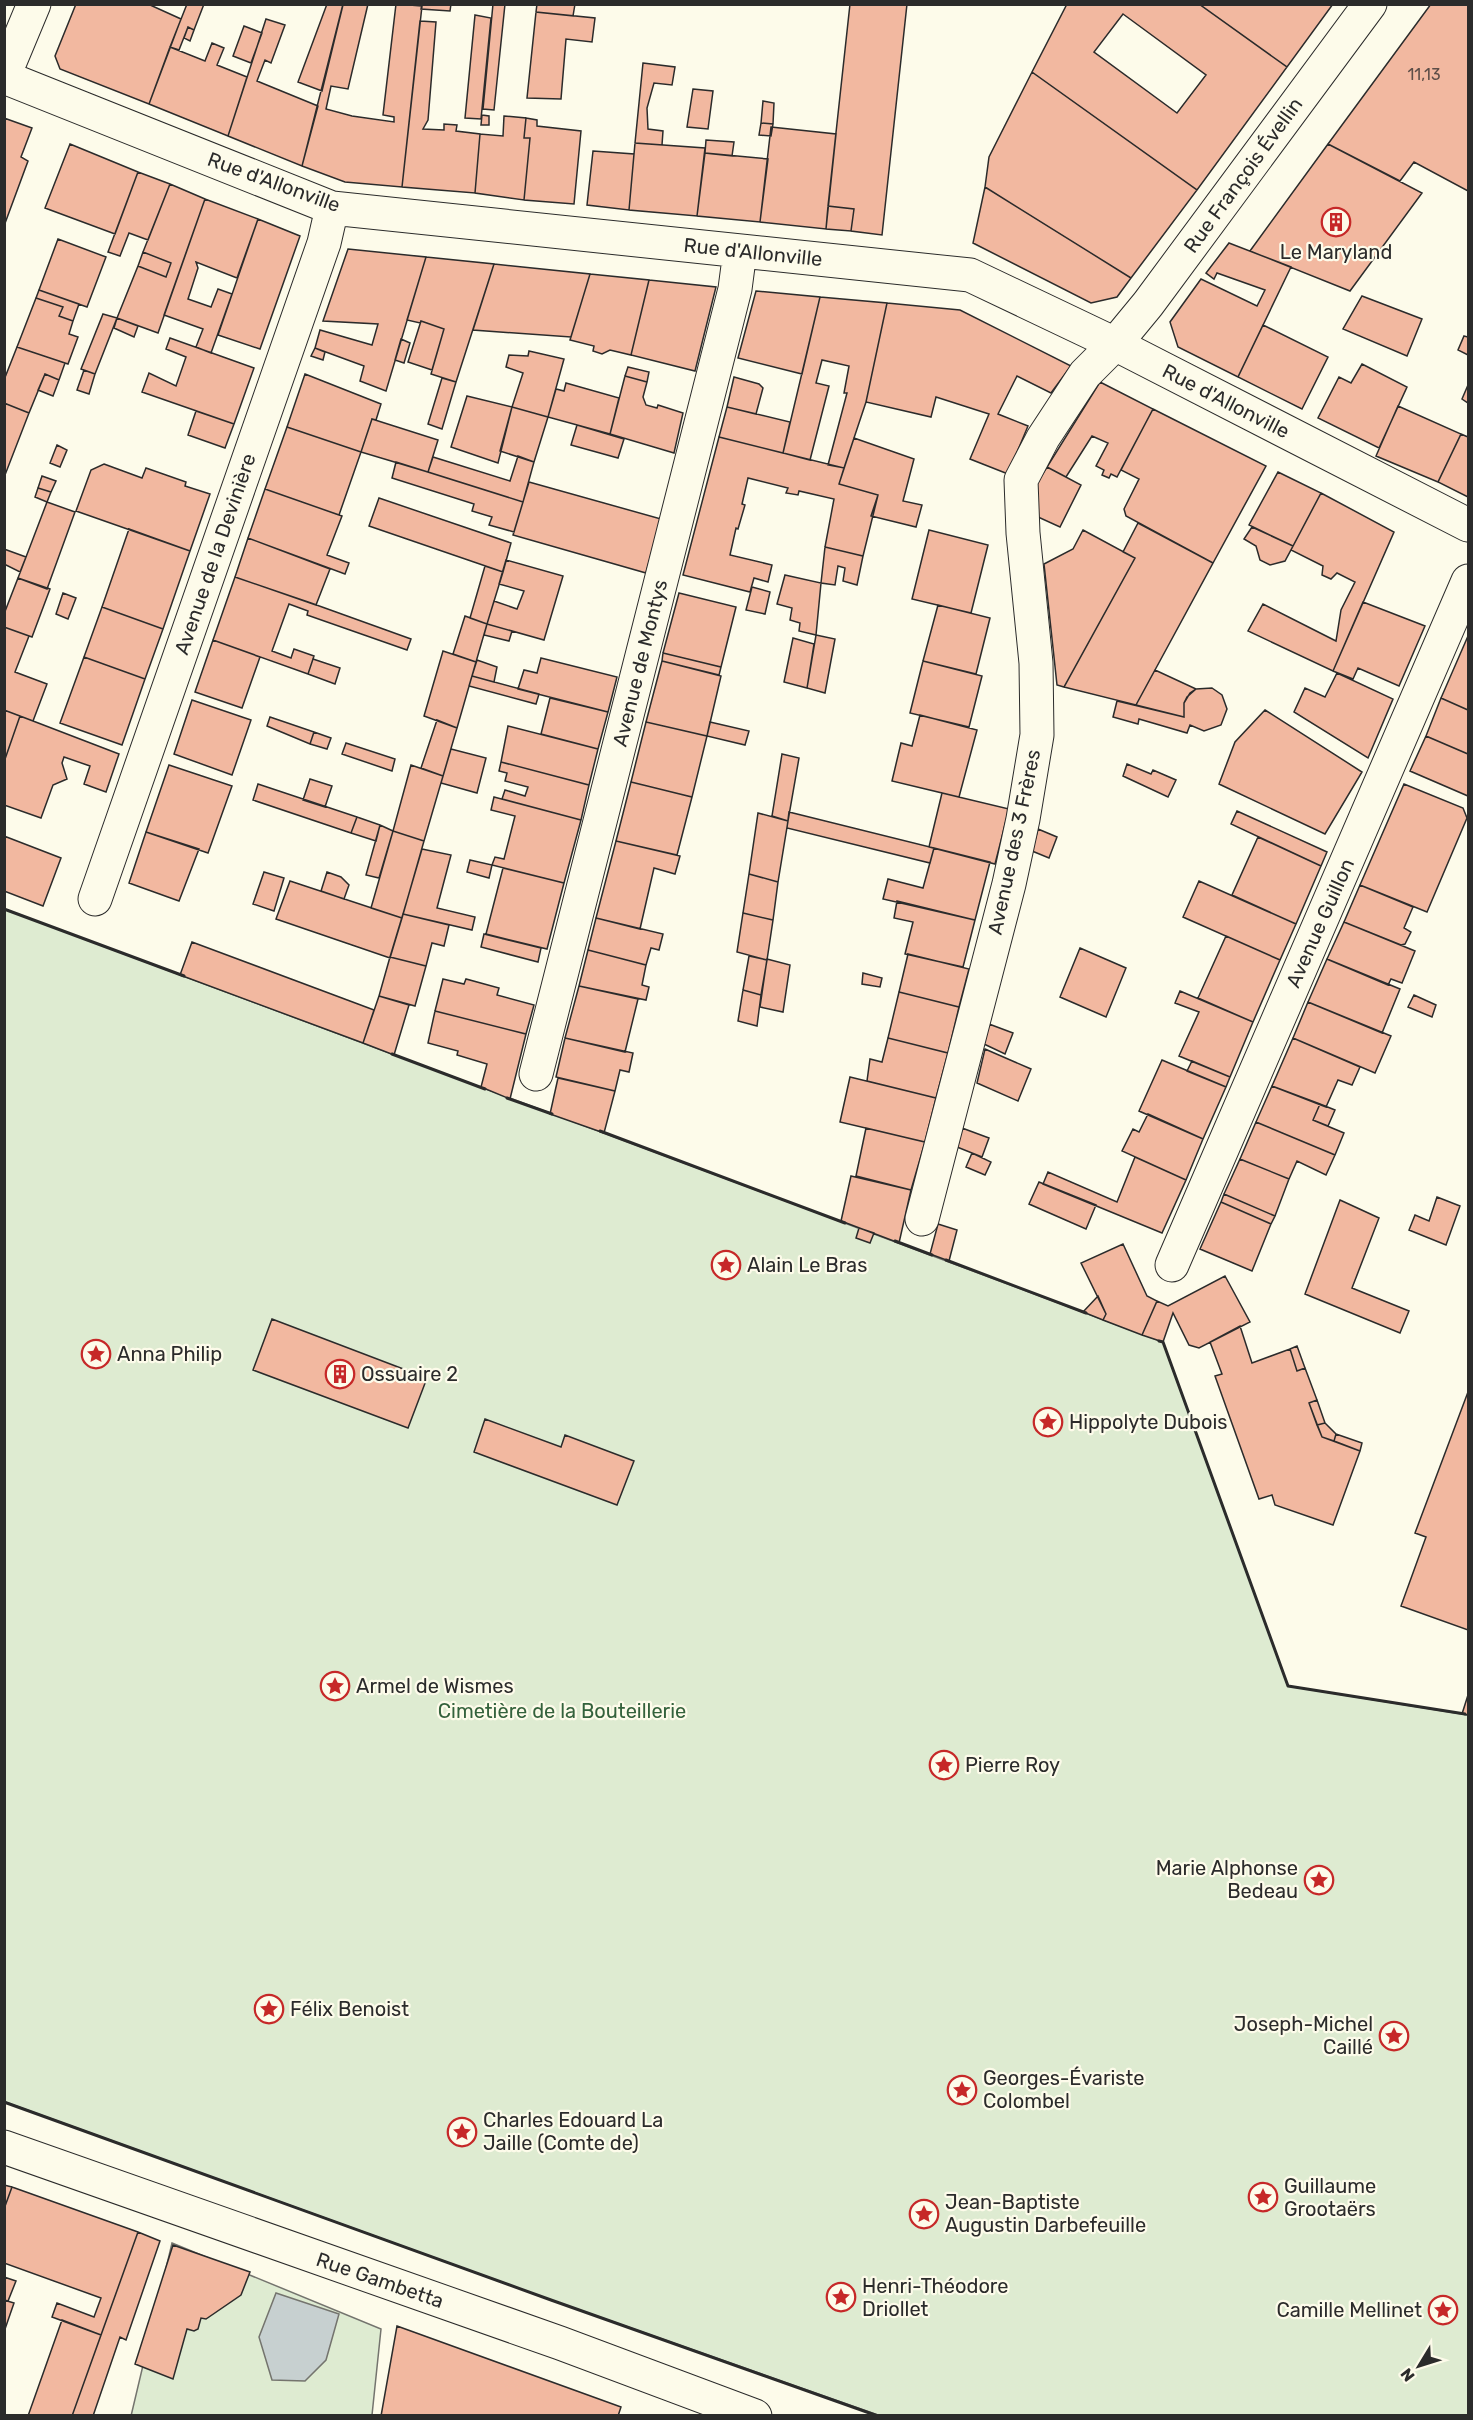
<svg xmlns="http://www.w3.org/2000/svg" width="1473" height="2420" viewBox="0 0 1473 2420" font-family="Rubik,sans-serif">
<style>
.green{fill:#deebd1;stroke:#74746e;stroke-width:1.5}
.water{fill:#c7d0d0;stroke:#74746e;stroke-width:1.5}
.building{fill:#f2b8a0;stroke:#2b2b2b;stroke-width:1.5;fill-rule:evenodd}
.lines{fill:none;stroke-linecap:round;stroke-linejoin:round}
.minor-casing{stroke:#2b2b2b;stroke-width:35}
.minor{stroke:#fdfbea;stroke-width:33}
.wall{stroke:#2b2b2b;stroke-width:3}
.labels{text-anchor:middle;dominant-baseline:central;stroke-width:4.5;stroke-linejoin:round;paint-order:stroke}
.number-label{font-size:16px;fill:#5d4e48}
.street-label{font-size:20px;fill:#2b2b2b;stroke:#fdfbea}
.poi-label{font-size:20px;fill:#2b2b2b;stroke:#fdfbea;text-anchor:start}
.park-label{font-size:20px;fill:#34623c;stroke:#fdfbea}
</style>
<rect width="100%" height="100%" fill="#fdfbea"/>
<!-- green -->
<path class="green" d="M4,909L1163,1342L1288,1686L1468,1715V2415H878L551,2300L5,2102Z
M172,2243L381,2329L372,2415L131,2416Z"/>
<!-- water -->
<path class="water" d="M276,2293L339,2314L326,2360L305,2381L272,2380L259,2337Z"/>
<!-- building -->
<path class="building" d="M76,4H148L181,19L149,104L60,69L55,56Z
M187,4H204L194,30L188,27L179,50L170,47Z
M327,4L343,5L322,91L298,82Z
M368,4L348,89L331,86L326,109L352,116L394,122V117L383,115L396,4L422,6L402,187L345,182L302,166L343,4Z
M422,4H451L450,11L421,9Z
M493,4H505L494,110L483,109Z
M537,4H575L573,16L536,12Z
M850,4H907L882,235L851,231L854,209L828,206Z
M1067,4H1199L1287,67L1197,190L1032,72ZM1123,14L1206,75L1177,113L1094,52Z
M1199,4H1333L1287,67Z
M1431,4H1468V191L1414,162L1400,181L1328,144Z
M536,12L595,18L592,42L566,39L561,99L527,98Z
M475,15L491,18L481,119L465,118Z
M266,19L285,25L271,63L265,60L257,81L318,106L302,166L228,136Z
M420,21L436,22L428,120L423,129L444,130V124L457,125L456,131L480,134L475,193L402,187Z
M244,26L262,33L251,63L233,56Z
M188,27L194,30L190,41L184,38Z
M212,43L224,48L217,65L247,77L228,136L149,104L170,47L205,61Z
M643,63L675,67L672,85L654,83L647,108L648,129L663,131L662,145L635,143Z
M1032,72L1197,190L1131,278L985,187L989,157Z
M693,89L713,91L708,129L687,127Z
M763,101L774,103L773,124L761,123Z
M482,115L489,116V125H481Z
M504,116L526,118L524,138H530L524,200L475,193L480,134L503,136Z
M4,118L32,128L21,157L28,161L4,226Z
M526,118L537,120V126L581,131L574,204L524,200L530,138H524Z
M761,123L773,124L771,136L759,135Z
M771,127L836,134L826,229L760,222Z
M706,140L734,142L732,156L705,153Z
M635,143L705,148L697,216L629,210Z
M70,144L138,172L115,234L45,208Z
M1328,144L1422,193L1350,291L1250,251Z
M593,151L634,154L629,210L587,205Z
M705,153L768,159L760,222L697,216Z
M138,172L170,184L148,240L129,233L120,256L108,252Z
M170,184L205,199L158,333L117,318L138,266L166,277L171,263L143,252Z
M985,187L1131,278L1117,297L1091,303L973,243Z
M205,199L258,219L237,278L196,262L198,268L188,299L211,307L218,289L232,294L211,353L196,347L203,329L164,315Z
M828,206L854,209L851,231L826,229Z
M258,219L300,236L260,349L218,335Z
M58,239L106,257L87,307L39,290Z
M1229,243L1291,267L1238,377L1178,347L1170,322L1201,279L1257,306L1265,290L1217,273L1214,279L1206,273Z
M348,249L426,257L386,391L360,381L364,366L315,348L320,330L372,345L378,324L323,321Z
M143,252L171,263L166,277L138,266Z
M426,257L494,264L456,382L431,374L444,329L421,321L420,323L407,320Z
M494,264L590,274L571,337L473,330Z
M590,274L649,280L631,355L610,350L602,354L593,351L594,346L570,340Z
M649,280L716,287L695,371L631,355Z
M39,290L79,304L73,321L59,316L63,307L36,298Z
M756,291L820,297L802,374L738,358Z
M1362,296L1422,319L1407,356L1343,329Z
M820,297L887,303L866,402L844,468L828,465L847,393H844L849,366L822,360L816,383L829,386L810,460L783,453Z
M36,298L63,307L59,316L73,321L69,334L78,337L68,364L17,347Z
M887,303L960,310L1071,366L1051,393L1017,376L998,414L1028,426L1008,474L970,459L989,414L936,397L931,417L866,402Z
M103,314L117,318L95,374L81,369Z
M117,318L138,326L134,337L114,328Z
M421,321L444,329L432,370L408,362Z
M1263,325L1328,357L1302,409L1238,377Z
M1464,336L1468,337V355L1458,350Z
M170,338L254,368L234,424L142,392L149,373L176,386L186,357L166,349Z
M401,339L410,343L404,363L395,360Z
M17,347L65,363L59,380L45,374L29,413L4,403V380Z
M315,348L325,352L323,360L311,356Z
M529,351L564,359L548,417L512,407L523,373L506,367L509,355L528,356Z
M1362,364L1407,387L1379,448L1318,418L1339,377L1351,383Z
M628,367L649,372L647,382L625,376Z
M84,370L95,374L89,394L77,390Z
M45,374L59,380L53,396L38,390Z
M305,374L381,404L376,420L372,419L361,452L287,427Z
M625,376L647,382L643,397L646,405L657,408L658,405L683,413L674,453L610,434Z
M734,377L759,384L763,388L756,414L727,407Z
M442,378L456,382L442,429L428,424Z
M1100,382L1153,409L1117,477L1111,474L1109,478L1102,475L1104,470L1096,466L1108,443L1092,436L1066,477L1047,467Z
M566,383L619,398L610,434L548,417L556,389L564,391Z
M1468,385V403L1462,399Z
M467,396L512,407L498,463L451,447Z
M4,403L29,413L5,475L4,474Z
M1398,406L1461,434L1438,482L1376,456Z
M512,407L548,417L534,462L500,451Z
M727,407L790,422L783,453L719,437Z
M1153,409L1266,466L1213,563L1126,516L1124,509L1139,479L1121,470Z
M196,411L234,424L225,448L188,435Z
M372,419L438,440L428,472L361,452Z
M577,425L624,439L618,458L571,445Z
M287,427L361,452L339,515L265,489Z
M1461,434L1468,437V497L1438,482Z
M719,437L844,468L839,484L878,495L863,556L825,547L834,499L799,491L798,495L786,493L788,488L748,478L742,504L745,505L738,529L736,528L730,555L772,565L768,582L754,578L750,592L683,575Z
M854,438L914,459L903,501L922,505L916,527L871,516L878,495L839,484Z
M57,445L67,450L60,467L50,463Z
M518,456L534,462L523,502L428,472L433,457L510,481Z
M396,462L523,502L514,532L489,525L492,517L472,511L474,504L392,478Z
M104,464L142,478L146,468L186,482L185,486L210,494L190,551L76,511L91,470Z
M1047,467L1081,485L1060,527L1038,517L1035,486Z
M1278,472L1321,493L1293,546L1249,525Z
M42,476L56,481L51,492L38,488Z
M529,482L661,519L646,573L513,535Z
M38,488L51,492L47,502L35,497Z
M265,489L342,516L327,555L349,563L345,574L248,538Z
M1321,493L1394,532L1333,671L1248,631L1263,604L1336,641L1341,610L1355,582L1337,573L1331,579L1322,575L1323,566L1291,550Z
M379,498L511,543L503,572L369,526Z
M47,502L75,512L47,589L18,578Z
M1138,523L1213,563L1136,705L1064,687L1135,558L1123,552Z
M1252,527L1293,546L1285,561L1270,565L1260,560L1256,546L1244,539Z
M129,529L190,551L163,629L102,607Z
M929,530L988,545L971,613L912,599Z
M1083,530L1135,558L1064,687L1057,685L1044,564L1073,549Z
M248,538L330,569L316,605L235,577Z
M825,547L863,556L857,585L843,581L845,568L838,566L835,585L821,583Z
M4,549L26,557L20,572L4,564Z
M506,560L563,576L544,640L487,624L494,601L517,609L524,591L499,584Z
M485,566L503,572L487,624L470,618Z
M785,575L821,583L816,635L799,631L800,623L790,620L792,608L777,604Z
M235,577L311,603L411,639L407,650L307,615L308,611L289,604L272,651L291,658L294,649L314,656L308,674L213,640Z
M18,578L50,589L32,637L4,627V614Z
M752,587L770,592L765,614L746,610Z
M63,593L76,598L68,619L56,614Z
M679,593L736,607L721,667L663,653Z
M1363,602L1425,626L1399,686L1358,668L1353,679L1333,671Z
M938,605L990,618L976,674L923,661Z
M102,607L163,629L145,679L84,657Z
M465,616L487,624L476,662L453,654Z
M487,624L512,631L509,641L484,635Z
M4,627L29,636L15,672L47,684L33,721L4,710Z
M816,635L835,639L825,693L807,688Z
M1468,636V710L1441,698Z
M793,638L814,644L807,688L784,682Z
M213,640L260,657L242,708L195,692Z
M443,651L476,662L457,728L424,716Z
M663,653L721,667L719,675L662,661Z
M84,657L145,679L122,745L60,723Z
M541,658L617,677L608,712L518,689L524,670L537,673Z
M313,659L340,668L335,684L308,674Z
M477,660L497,667L494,682L472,676Z
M662,661L721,676L707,736L646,722Z
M923,661L982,676L969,727L910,713Z
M1155,670L1196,689L1187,697L1184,703V717L1136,705Z
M1337,673L1393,699L1368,758L1294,712L1305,688L1325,697Z
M472,676L539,694L536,704L469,686Z
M1212,688L1222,695L1227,709L1221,725L1204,731L1190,725L1187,733L1139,719L1138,724L1113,717L1117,701L1184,717V703L1190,693L1196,689Z
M550,698L608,712L598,749L541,734Z
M1441,698L1468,710V754L1426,736Z
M192,700L251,720L232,775L174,754Z
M4,710L20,716L4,762Z
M1265,710L1362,772L1325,834L1219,784L1235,742Z
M920,715L977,730L959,797L892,781L901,743L912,746Z
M20,716L119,754L106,792L84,784L90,766L64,757L62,763L67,779L53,785L41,818L4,805V762Z
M270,717L314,732L310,744L267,726Z
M437,720L457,728L443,776L421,768Z
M646,722L707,736L692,797L631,782Z
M710,722L749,731L745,745L707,736Z
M508,726L598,749L589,785L501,762Z
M314,732L331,738L327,749L310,744Z
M1426,736L1468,754V796L1410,771Z
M346,743L395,759L392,771L342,754Z
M451,749L486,758L477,793L441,783Z
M782,754L799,758L788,821L772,816Z
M501,762L589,785L581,820L502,799L505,790L525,796L528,787L505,781L507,773L499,771Z
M1127,764L1151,774L1153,770L1176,780L1168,797L1123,776Z
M169,765L232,786L208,853L146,832Z
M411,765L443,776L424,841L393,831Z
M310,779L332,786L325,807L303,800Z
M631,782L692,797L677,855L616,841Z
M258,784L357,817L351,833L253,800Z
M1404,784L1463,808L1467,818L1427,912L1360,885Z
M942,793L1009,809L995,864L929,847Z
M494,797L581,820L564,883L492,865L495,857L504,859L515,816L491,810Z
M1237,811L1327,852L1321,866L1231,824Z
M789,812L934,848L930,863L787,828Z
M758,813L788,821L778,882L749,874Z
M357,817L380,825L376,841L351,833Z
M380,825L393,831L379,878L366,875Z
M1038,829L1057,837L1049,858L1032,851Z
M393,831L424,841L402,918L371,908Z
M146,832L199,849L179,901L129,883Z
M4,836L61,858L43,906L4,891Z
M1258,837L1321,866L1296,924L1232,895Z
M616,841L680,856L675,874L654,868L640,929L596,918Z
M934,848L990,862L975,920L883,899L888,879L923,888Z
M422,849L451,855L437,908L475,917L472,930L403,914Z
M470,860L492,865L489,878L467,872Z
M503,868L564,883L547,949L486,934Z
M264,872L284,878L274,911L253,904Z
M327,872L341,877L349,885L344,899L321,891Z
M749,874L778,882L773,920L743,913Z
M290,881L402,918L390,958L276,919Z
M1199,881L1296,924L1280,960L1183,917Z
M1360,885L1413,907L1404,928L1411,932L1405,944L1401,945L1344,922Z
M897,901L975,920L963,967L905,954L913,922L894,918Z
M743,913L773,920L767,960L737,952Z
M403,914L449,925L444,946L432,943L426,966L390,957Z
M596,918L663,934L659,950L651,948L646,965L588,950Z
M1344,922L1415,951L1402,983L1391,979L1388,985L1327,959Z
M484,934L541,948L538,962L481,947Z
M1226,936L1280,960L1253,1022L1198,998Z
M192,942L374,1010L363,1043L180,975Z
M1080,948L1126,968L1106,1017L1060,997Z
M588,950L646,965L642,985L649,987L646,1000L579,986Z
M908,954L969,969L959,1007L899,992Z
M749,956L767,960L761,995L743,990Z
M390,957L426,966L415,1006L379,996Z
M767,959L790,965L783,1012L760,1007Z
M1327,959L1400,989L1382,1033L1308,1002Z
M863,973L882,978L880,987L862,984Z
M443,979L464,984L466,979L499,988L497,995L534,1005L526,1034L435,1011Z
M579,986L638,999L625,1052L565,1038Z
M743,990L761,995L757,1026L738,1021Z
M1180,991L1253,1022L1230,1077L1179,1056L1199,1012L1175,1003Z
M899,992L959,1007L948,1053L888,1038Z
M1414,995L1436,1005L1432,1017L1408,1007Z
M379,996L409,1005L394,1055L363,1043Z
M1308,1002L1391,1036L1375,1073L1293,1038Z
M435,1011L526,1034L510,1099L481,1087L487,1064L457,1055L458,1051L428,1043Z
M989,1024L1013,1033L1005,1054L984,1044Z
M565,1038L633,1053L629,1072L620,1070L615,1091L556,1077Z
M888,1038L948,1053L936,1098L867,1081L870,1059L882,1062Z
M1293,1038L1360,1067L1352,1085L1338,1080L1326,1107L1272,1086Z
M985,1049L1031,1069L1018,1101L977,1083Z
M1162,1060L1226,1087L1203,1139L1139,1111Z
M1192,1061L1230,1077L1226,1087L1187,1071Z
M850,1077L936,1098L925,1142L840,1122Z
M558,1078L615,1091L604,1133L550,1114Z
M1272,1086L1320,1104L1313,1120L1344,1133L1335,1155L1256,1122Z
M1320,1104L1335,1110L1328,1126L1313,1120Z
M1148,1114L1203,1139L1186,1180L1122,1151L1133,1129L1139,1132Z
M1256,1122L1335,1155L1326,1175L1297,1161L1289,1179L1240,1159Z
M866,1128L925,1142L911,1190L856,1176Z
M962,1128L989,1138L982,1157L957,1147Z
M972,1153L991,1162L985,1175L966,1167Z
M1135,1157L1186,1180L1162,1233L1043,1184L1048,1172L1117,1202Z
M1240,1159L1289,1179L1275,1216L1224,1194Z
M851,1176L911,1190L899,1243L841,1221Z
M1039,1182L1096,1205L1086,1229L1029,1204Z
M1224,1194L1275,1216L1271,1224L1221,1202Z
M1437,1197L1460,1206L1446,1245L1409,1230L1415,1215L1429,1221Z
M1340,1200L1379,1218L1352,1288L1409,1311L1400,1333L1305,1294Z
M1221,1202L1271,1224L1252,1271L1200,1249Z
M938,1224L957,1230L949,1261L930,1254Z
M859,1228L874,1233L870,1243L856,1238Z
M1123,1244L1147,1296L1157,1301L1142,1335L1103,1320L1106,1314L1081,1263Z
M1225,1276L1250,1322L1199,1348L1189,1345L1173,1313L1163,1342L1142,1335L1157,1301L1168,1306Z
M1098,1296L1106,1314L1103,1320L1083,1312Z
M272,1319L427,1378L408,1428L253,1370Z
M1240,1326L1252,1363L1290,1349L1297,1371L1305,1368L1317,1400L1309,1403L1322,1437L1360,1451L1333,1525L1275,1505L1272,1495L1259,1499L1215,1376L1222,1374L1210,1342Z
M1297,1346L1305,1368L1297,1371L1290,1349Z
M1468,1392V1630L1401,1606L1426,1537L1415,1533Z
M1317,1400L1325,1423L1317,1425L1309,1403Z
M485,1419L561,1447L565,1435L634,1461L617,1505L474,1452Z
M1325,1423L1336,1434L1334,1441L1322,1437L1317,1425Z
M1336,1434L1362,1443L1360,1451L1334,1441Z
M1468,1695V1715L1462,1714Z
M4,2185L12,2187L4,2209Z
M12,2187L138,2232L101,2335L52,2317L57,2303L94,2317L101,2298L4,2263V2209Z
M138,2232L160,2241L126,2340L120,2337L93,2416H72Z
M173,2245L250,2272L241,2295L206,2319L201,2318L198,2329L194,2331L187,2329L173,2379L135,2364Z
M4,2277L16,2281L8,2301L4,2300Z
M4,2300L14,2303L4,2332Z
M62,2320L101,2335L72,2416H28Z
M397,2326L621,2407L618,2416H381Z"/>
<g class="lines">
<!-- minor casing -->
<g class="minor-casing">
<path id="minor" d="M4,76L34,4
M4,77L332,208L970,275L1115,344L1468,525
M95,899L324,243L332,208
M536,1074L735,289L740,251
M922,1219L1009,884L1023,819L1037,735L1036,663L1023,533L1021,480L1043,438L1085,374L1115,344L1148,304L1370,4
M1172,1265L1468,581
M4,2147L560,2343L755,2416"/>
</g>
<!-- minor -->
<use href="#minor" class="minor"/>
<!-- wall -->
<path class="wall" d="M4,909L184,976
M392,1054L485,1089
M507,1098L552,1114
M600,1131L845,1223
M895,1241L932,1255
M946,1260L1086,1313
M1159,1341L1163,1342L1288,1686L1465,1714
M4,2102L551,2300L878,2416"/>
</g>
<!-- icons -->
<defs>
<g id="building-ring" transform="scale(1.5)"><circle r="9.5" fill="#fdfbea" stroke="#c62828" stroke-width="1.5"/><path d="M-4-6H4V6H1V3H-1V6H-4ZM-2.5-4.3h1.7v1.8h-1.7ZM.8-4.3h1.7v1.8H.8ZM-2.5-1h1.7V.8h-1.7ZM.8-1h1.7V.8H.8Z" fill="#c62828"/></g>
<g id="sight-ring" transform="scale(1.5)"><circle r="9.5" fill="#fdfbea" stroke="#c62828" stroke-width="1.5"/><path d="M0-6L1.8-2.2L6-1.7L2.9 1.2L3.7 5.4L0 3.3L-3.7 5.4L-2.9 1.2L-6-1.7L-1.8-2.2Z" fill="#c62828"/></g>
</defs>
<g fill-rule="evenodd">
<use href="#building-ring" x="1336" y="222"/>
<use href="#sight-ring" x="726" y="1265"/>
<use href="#sight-ring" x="96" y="1354"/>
<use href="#building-ring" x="340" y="1374"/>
<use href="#sight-ring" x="1048" y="1422"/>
<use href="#sight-ring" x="335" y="1686"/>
<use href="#sight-ring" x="944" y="1765"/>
<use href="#sight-ring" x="1319" y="1880"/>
<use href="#sight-ring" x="269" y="2009"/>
<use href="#sight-ring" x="1394" y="2036"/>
<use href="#sight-ring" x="962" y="2090"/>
<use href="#sight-ring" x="462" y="2132"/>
<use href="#sight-ring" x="1263" y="2197"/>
<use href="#sight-ring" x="924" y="2214"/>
<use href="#sight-ring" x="841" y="2297"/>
<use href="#sight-ring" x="1443" y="2310"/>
</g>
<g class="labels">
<!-- number labels -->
<g class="number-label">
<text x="1424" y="74">11,13</text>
</g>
<!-- street labels -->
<g class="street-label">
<text transform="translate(1243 175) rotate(-54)">Rue François Évellin</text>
<text transform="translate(274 182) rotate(20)">Rue d'Allonville</text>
<text transform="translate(753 252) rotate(6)">Rue d'Allonville</text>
<text transform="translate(1226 401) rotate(27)">Rue d'Allonville</text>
<text transform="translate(215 554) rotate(-71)">Avenue de la Devinière</text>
<text transform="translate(640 663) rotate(-76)">Avenue de Montys</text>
<text transform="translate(1014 842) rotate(-78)">Avenue des 3 Frères</text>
<text transform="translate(1320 923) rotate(-66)">Avenue Guillon</text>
<text transform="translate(380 2280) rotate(19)">Rue Gambetta</text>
</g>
<!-- poi labels -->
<g class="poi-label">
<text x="1336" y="252" text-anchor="middle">Le Maryland</text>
<text x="747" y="1265">Alain Le Bras</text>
<text x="117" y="1354">Anna Philip</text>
<text x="361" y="1374">Ossuaire 2</text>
<text x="1069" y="1422">Hippolyte Dubois</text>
<text x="356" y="1686">Armel de Wismes</text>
<text x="965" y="1765">Pierre Roy</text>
<text x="1298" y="1868" text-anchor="end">Marie Alphonse<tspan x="1298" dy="23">Bedeau</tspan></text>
<text x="290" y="2009">Félix Benoist</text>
<text x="1373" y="2024" text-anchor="end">Joseph-Michel<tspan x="1373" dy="23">Caillé</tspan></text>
<text x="983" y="2078">Georges-Évariste<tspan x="983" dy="23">Colombel</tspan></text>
<text x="483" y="2120">Charles Edouard La<tspan x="483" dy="23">Jaille (Comte de)</tspan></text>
<text x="1284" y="2186">Guillaume<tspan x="1284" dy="23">Grootaërs</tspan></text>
<text x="945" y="2202">Jean-Baptiste<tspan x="945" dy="23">Augustin Darbefeuille</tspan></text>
<text x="862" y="2286">Henri-Théodore<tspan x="862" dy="23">Driollet</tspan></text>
<text x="1422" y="2310" text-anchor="end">Camille Mellinet</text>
</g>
<!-- park labels -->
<g class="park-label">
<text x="562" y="1711">Cimetière de la Bouteillerie</text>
</g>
</g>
<!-- border -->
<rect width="1473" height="2420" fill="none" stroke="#2b2b2b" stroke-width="12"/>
<!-- north arrow -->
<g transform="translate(1419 2366) rotate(232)" stroke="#fdfbea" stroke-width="4.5" paint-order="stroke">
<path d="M0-4.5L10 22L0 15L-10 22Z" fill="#2b2b2b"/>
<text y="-9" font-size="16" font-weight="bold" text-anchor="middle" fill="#2b2b2b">N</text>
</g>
</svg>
